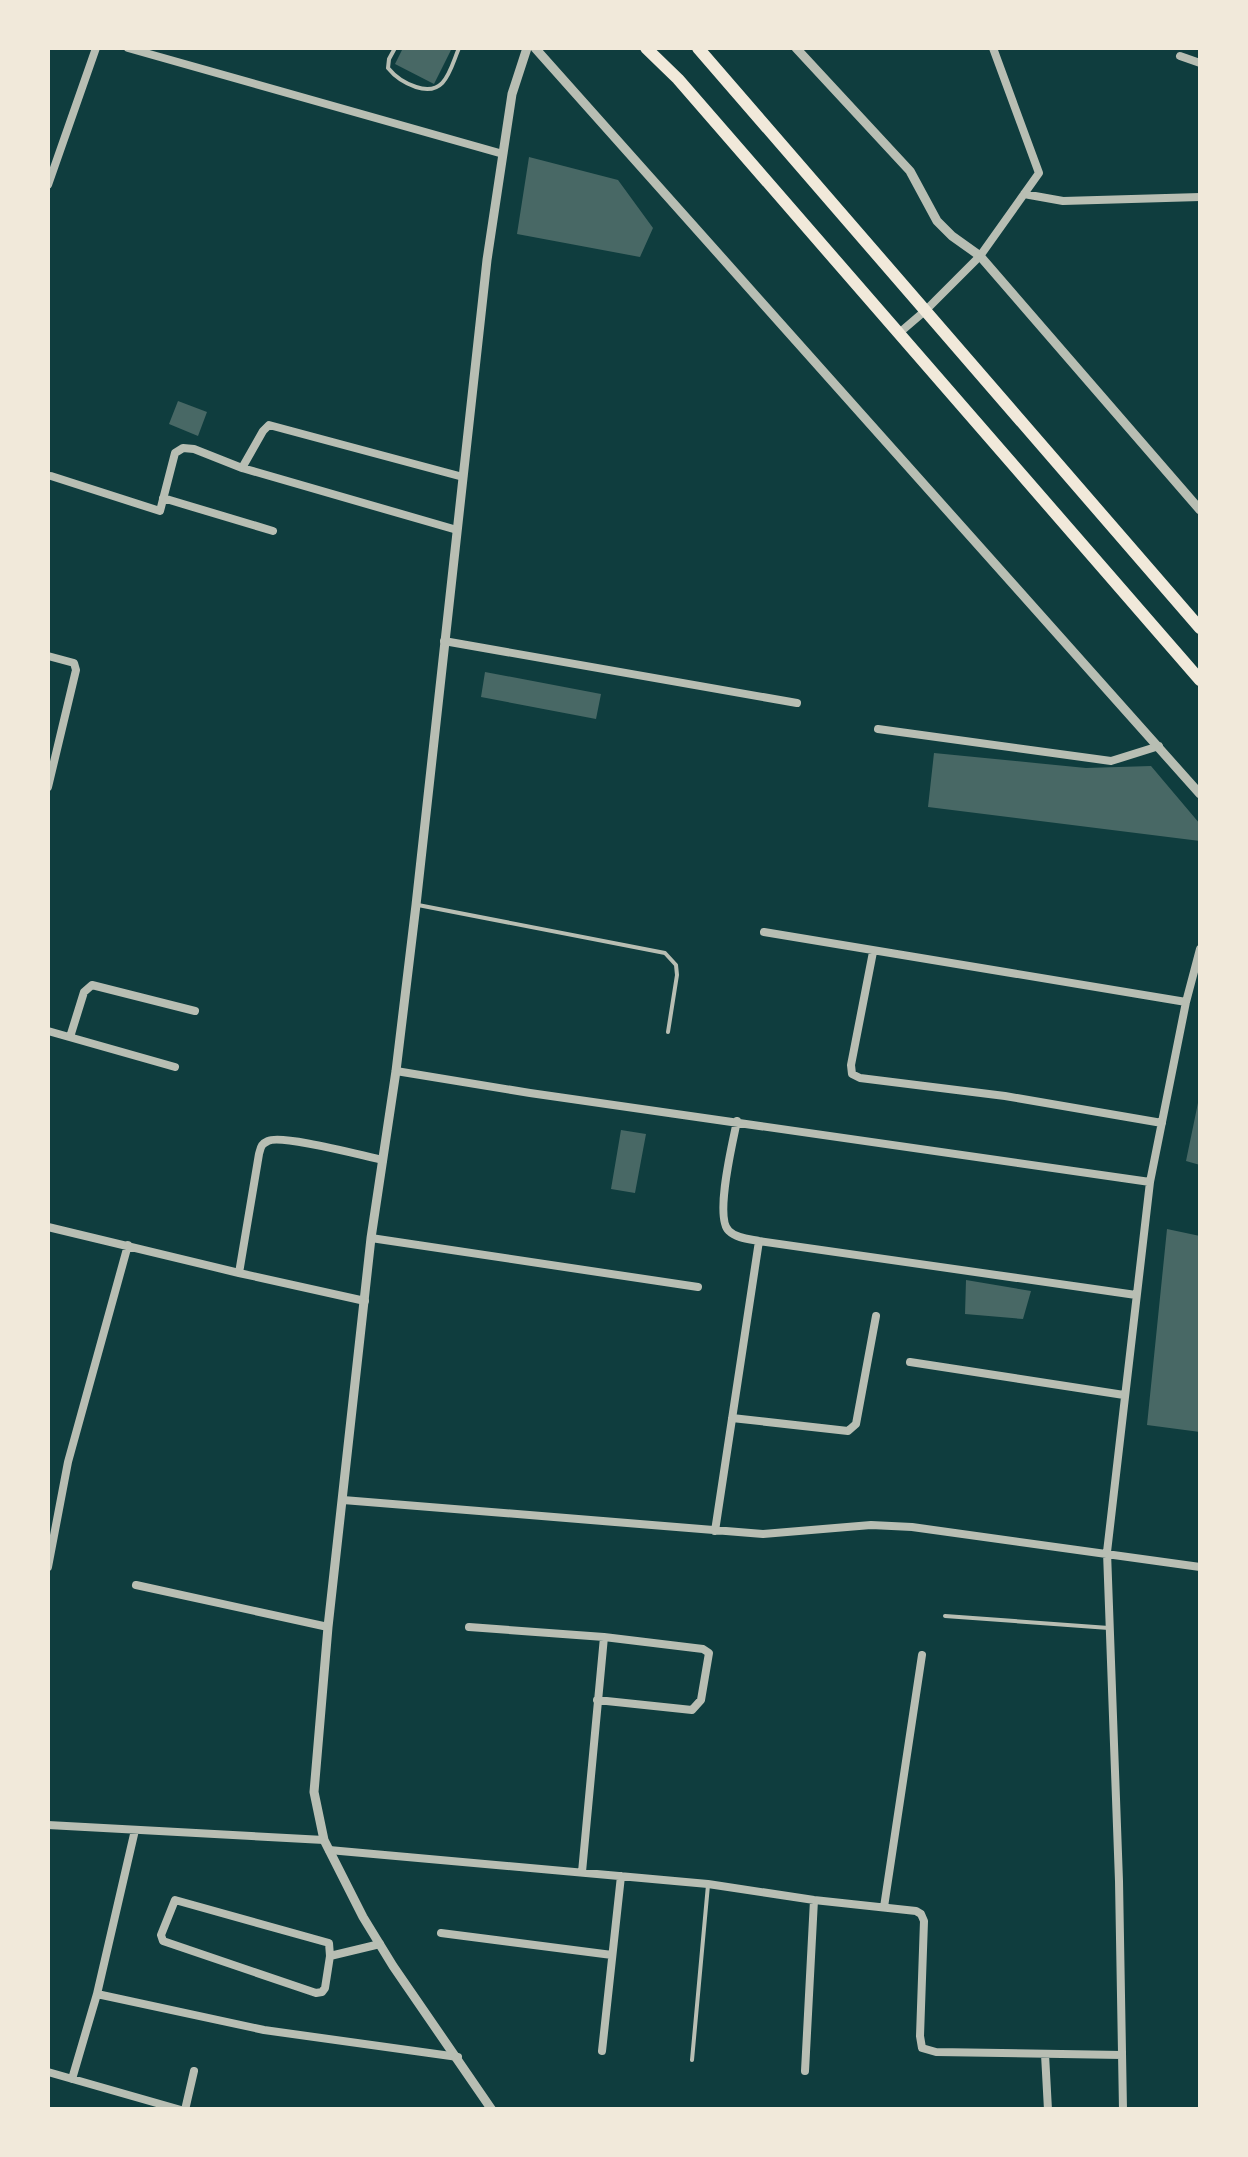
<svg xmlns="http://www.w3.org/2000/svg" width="1248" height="2157" viewBox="0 0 1248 2157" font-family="'IBM Plex Sans',sans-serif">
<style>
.building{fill:#486865}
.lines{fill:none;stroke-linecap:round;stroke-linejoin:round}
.service{stroke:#b8beb3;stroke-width:4}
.minor{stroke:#b8beb3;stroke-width:8}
.tertiary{stroke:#b8beb3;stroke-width:9}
.trunk{stroke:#f1e9da;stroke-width:12}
</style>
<rect width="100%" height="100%" fill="#0f3d3e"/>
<!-- building -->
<path class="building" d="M403,48H452L434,84L395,64Z
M529,157L618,180L653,228L640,257L517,234Z
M178,401L207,412L198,436L169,424Z
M485,672L601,694L596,719L481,697Z
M934,753L1086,768L1151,766L1200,824V841L928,807Z
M1199,1098H1200V1165L1186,1161Z
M621,1130L646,1134L635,1193L611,1189Z
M1167,1229L1200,1236V1432L1147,1425Z
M966,1280L1031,1291L1023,1319L965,1314Z"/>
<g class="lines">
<!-- service -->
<path class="service" d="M395,48L389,59L388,68C396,78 404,83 416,87C446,97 450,69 459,48
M418,905L665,953L676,965L677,975L668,1032
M945,1616L1109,1628
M692,2060L708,1885"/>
<!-- minor -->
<path class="minor" d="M128,48L503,154
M1180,56L1200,63
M48,185L96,48
M1024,194L1063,201L1200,197
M898,334L926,310L980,256L1039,173L993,48
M242,468L263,431L269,425L463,477
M51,476L160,511L175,453L183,448L194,449L242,468L457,530
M163,498L273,531
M444,641L797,703
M48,656L74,663L76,670L48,787
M878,729L1111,761L1159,746
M764,932L1186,1002
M873,952L851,1065L852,1074L860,1078L1005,1096L1162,1123
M48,1031L175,1067
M70,1037L84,992L92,985L195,1011
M396,1071L530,1093L1150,1182
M737,1121C733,1141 714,1218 729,1231C736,1238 749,1239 759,1241L1136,1295
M48,1227L239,1273L365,1301
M371,1238L698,1287
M239,1273L259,1154C261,1147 261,1144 268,1141C282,1134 363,1156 383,1160
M910,1362L1124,1395
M732,1418L848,1431L856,1424L876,1316
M343,1500L763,1534L871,1525L912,1527L1200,1567
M715,1531L759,1241
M48,1567L68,1462L128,1245
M136,1585L328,1627
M469,1627L604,1637L703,1649L709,1653L701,1700L692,1710L597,1700
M48,1825L324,1840
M329,1850L708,1884L814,1900L916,1911L921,1914L924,1921L920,2036L922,2048L936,2052L1122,2055
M582,1872L604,1637
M175,1900L329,1943L330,1956L325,1988L322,1992L316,1993L163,1941L161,1935Z
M884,1907L922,1655
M441,1933L612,1955
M330,1956L380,1944
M97,1994L264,2030L458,2057
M602,2051L621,1876
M1045,2054L1048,2110
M805,2071L814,1900
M48,2072L181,2110
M72,2079L97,1994L135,1830
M185,2110L194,2071
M1123,2110L1119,1881L1107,1552L1150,1182L1186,1002L1200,949"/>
<!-- tertiary -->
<path class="tertiary" d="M535,48L1200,794
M796,48L910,171L937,221L952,236L980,256L1200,510
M492,2110L393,1966L363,1917L324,1840L314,1792L328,1627L371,1238L396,1071L416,905L487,260L512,94L527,48"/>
<!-- trunk -->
<path class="trunk" d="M646,48L678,79L1200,680
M698,48L1200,628"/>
</g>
<!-- border -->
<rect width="1248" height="2157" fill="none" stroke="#f1e9da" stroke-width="100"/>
</svg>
